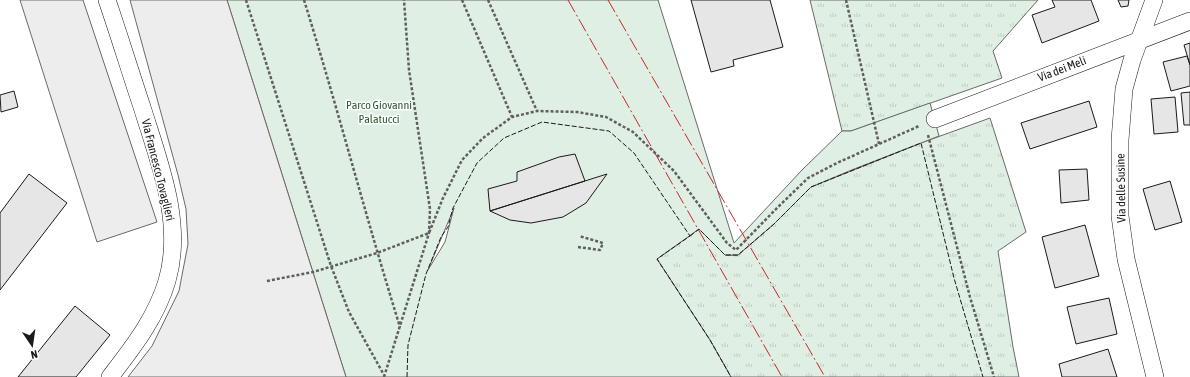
<svg xmlns="http://www.w3.org/2000/svg" width="1190" height="377" viewBox="0 0 1190 377" font-family="'Asap Condensed',sans-serif">
<style>
.grass{fill:url(#grass-tufts);stroke:#6a6a6a}
.park{fill:#e0efe3;stroke:#6a6a6a;fill-rule:evenodd}
.parking{fill:#ededed;stroke:#6a6a6a}
.building{fill:#e6e6e6;stroke:#1a1a1a}
.lines{fill:none;stroke-linecap:round;stroke-linejoin:round}
.street-casing{stroke:#1a1a1a;stroke-width:18}
.path{stroke:#5f5f5f;stroke-width:2.5;stroke-dasharray:3 2;stroke-linecap:butt}
.street{stroke:#fff;stroke-width:17}
.fence{stroke:#1a1a1a;stroke-width:1;stroke-dasharray:5 2;stroke-linecap:butt}
.power{stroke:#c62828;stroke-width:1;stroke-dasharray:14 3 2 3;stroke-linecap:butt}
.labels{text-anchor:middle;dominant-baseline:central;stroke-width:3;stroke-linejoin:round;paint-order:stroke}
.street-label{font-size:12px;fill:#1a1a1a;stroke:#fff}
.park-label{font-size:12px;fill:#2b5a34;stroke:#fff}
</style>
<defs>
<pattern id="grass-tufts" width="24" height="20" patternUnits="userSpaceOnUse"><rect width="24" height="20" fill="#e0efe3"/><path d="M3 7l-1-3M5 7V3M7 7l1-3M15 17l-1-3M17 17v-4M19 17l1-3" fill="none" stroke="#c0ccc2"/></pattern>
</defs>
<rect width="100%" height="100%" fill="#fff"/>
<!-- grass -->
<path class="grass" d="M810,0H1038L993,51L1002,78L851,131H842Z
M990,118L1026,232L998,251L1013,347L1019,377H731L710,340L657,259L699,229L725,255H738L774,224L811,187L921,143Z"/>
<!-- park -->
<path class="park" d="M227,0H658L734,243L802,170L842,131H851L930,103L939,136L854,169L811,187L774,224L738,255H725L699,229L657,259L710,340L731,377H346ZM454,208L445,242L428,270Z"/>
<!-- parking -->
<path class="parking" d="M20,0H83L157,222L97,242Z
M130,0H227L346,377H128L152,346L179,291L188,244L186,209L178,175Z"/>
<!-- building -->
<path class="building" d="M691,0H770L783,47L733,60L734,66L711,72Z
M1052,0H1091L1099,21L1042,43L1032,15L1055,7Z
M1118,0H1129L1128,6L1121,7Z
M1190,43V65L1184,45Z
M1187,56L1190,65V86L1171,91L1163,62Z
M14,91L18,107L1,112L0,95Z
M1190,92V125H1184L1181,93Z
M1175,97L1178,132L1154,134L1151,99Z
M1089,101L1097,127L1030,149L1021,123Z
M575,154L585,181L490,211L488,189L517,181V172L559,157Z
M1087,169L1089,200L1061,203L1059,170Z
M29,174L67,203L0,290V213Z
M607,174L586,203L563,217L531,223L510,220L490,211Z
M1170,181L1182,222L1155,230L1143,189Z
M1085,225L1099,276L1055,288L1042,237Z
M1109,298L1117,334L1076,344L1067,307Z
M75,306L110,335L76,377H18Z
M1108,349L1117,377H1062L1059,364Z"/>
<g class="lines">
<!-- street casing -->
<g class="street-casing">
<path id="street" d="M107,0C119,35 130,71 142,107C159,162 184,223 167,281C156,318 133,347 110,377
M1154,0L1132,60L1124,89L1120,140V216L1126,259L1155,377
M935,119L1190,21"/>
</g>
<!-- path -->
<path class="path" d="M246,0L331,266L349,312L384,375
M304,0C338,109 366,218 400,327
M462,0L512,117
M488,0L537,111
M846,0L879,144
M928,135L970,297L994,377
M578,247L600,250L603,243L579,236
M267,281L313,272L377,253L429,233L443,198L462,160L483,138L512,117L537,111L577,112L606,117L633,132L674,171L727,243L736,250L778,207L808,178L837,163L919,126
M384,377L429,233L430,209L409,70L404,0"/>
<!-- street -->
<use href="#street" class="street"/>
<!-- fence -->
<path class="fence" d="M690,236L699,229L725,255H738L774,224L811,187L921,143L954,278L983,377
M407,377L408,345L426,274L441,237L448,227L453,208L477,163L504,138L542,122L609,131L634,153L690,236L657,259L710,340L731,377"/>
<!-- power -->
<path class="power" d="M568,0L782,377
M608,0L825,377"/>
</g>
<g class="labels">
<!-- street labels -->
<g class="street-label">
<text transform="translate(1062 69) rotate(-21)">Via dei Meli</text>
<text transform="translate(158 170) rotate(76)">Via Francesco Tovaglieri</text>
<text transform="translate(1121 188) rotate(-91)">Via delle Susine</text>
</g>
<!-- park labels -->
<g class="park-label">
<text x="379" y="105">Parco Giovanni<tspan x="379" dy="14">Palatucci</tspan></text>
</g>
</g>
<!-- north arrow -->
<g transform="translate(32 345) rotate(167)" stroke="#ffffff" stroke-width="3" paint-order="stroke">
<path d="M0-3L7 15L0 10L-7 15Z" fill="#1a1a1a"/>
<text y="-6" font-size="11" font-weight="bold" text-anchor="middle" fill="#1a1a1a">N</text>
</g>
</svg>
